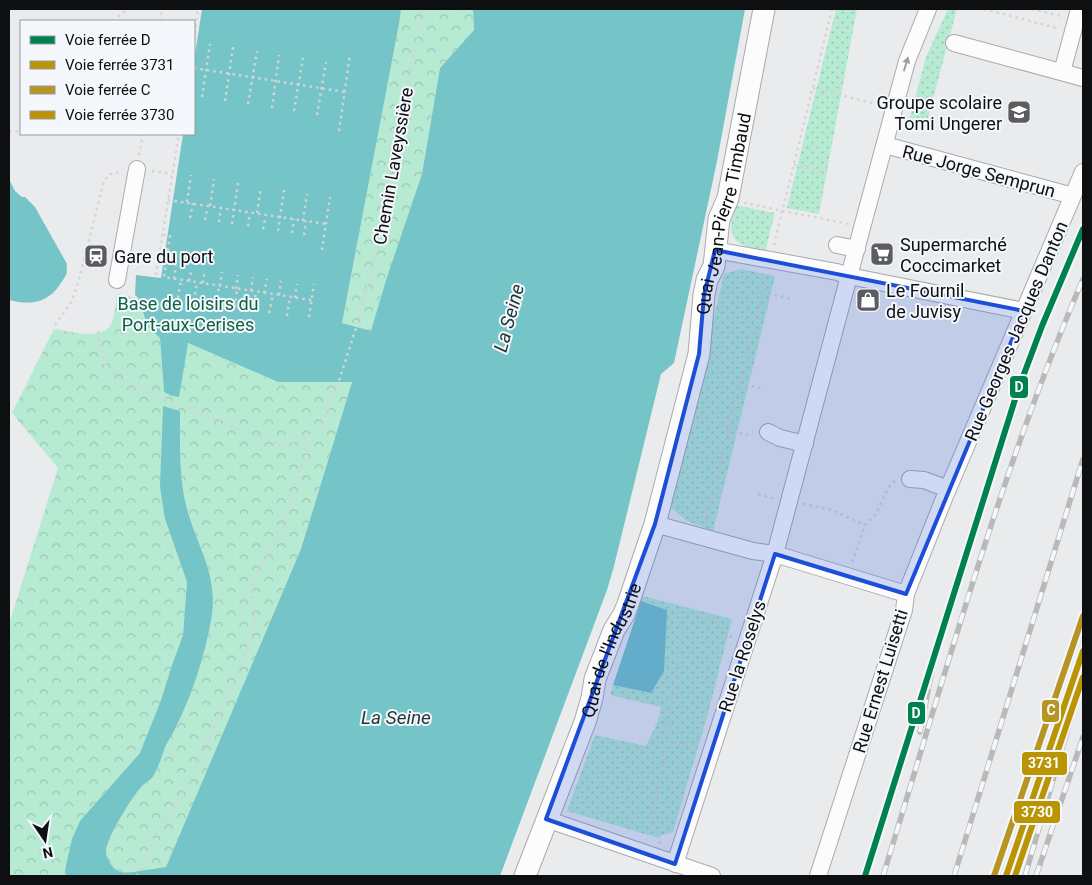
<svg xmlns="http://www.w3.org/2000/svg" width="1092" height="885" viewBox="0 0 1092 885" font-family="Roboto,sans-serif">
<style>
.grass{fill:url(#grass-dots)}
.forest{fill:url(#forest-crowns)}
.water{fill:#75c4c7}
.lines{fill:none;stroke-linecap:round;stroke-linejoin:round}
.minor-casing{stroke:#a8aaac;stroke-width:18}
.major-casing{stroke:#a8aaac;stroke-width:23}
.path{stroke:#d4d4d4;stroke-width:2.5;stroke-dasharray:2.5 4;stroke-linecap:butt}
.minor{stroke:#fcfcfc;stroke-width:16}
.major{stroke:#fcfcfc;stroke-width:21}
.rail-casing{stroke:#b9b9b9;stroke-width:5.5}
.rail{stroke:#f4f7fc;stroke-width:4;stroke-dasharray:11;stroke-linecap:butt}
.rail-1-casing{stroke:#f4f7fc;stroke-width:10}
.rail-2-casing{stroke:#f4f7fc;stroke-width:10}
.rail-3-casing{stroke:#f4f7fc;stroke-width:10}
.rail-4-casing{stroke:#f4f7fc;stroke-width:10}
.rail-1{stroke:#00824e;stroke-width:6}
.rail-2{stroke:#ba9403;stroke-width:6}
.rail-3{stroke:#b79424;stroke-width:6}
.rail-4{stroke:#ba9403;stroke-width:6}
.oneway{fill:#9d9d9e}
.marked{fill:#1d4ed8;fill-opacity:0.2;stroke:#1d4ed8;stroke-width:4;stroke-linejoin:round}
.labels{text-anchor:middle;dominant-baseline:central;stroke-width:4;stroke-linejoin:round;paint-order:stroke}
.poi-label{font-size:18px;fill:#0e0f11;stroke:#f4f7fc;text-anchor:start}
.street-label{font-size:18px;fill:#0e0f11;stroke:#f4f7fc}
.park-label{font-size:18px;fill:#0e6242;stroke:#f4f7fc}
.water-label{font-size:19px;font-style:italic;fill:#1e3637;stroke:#f4f7fc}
.line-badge{stroke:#f4f7fc;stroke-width:2}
.badge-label{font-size:14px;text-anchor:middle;font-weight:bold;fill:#fff}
</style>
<defs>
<pattern id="grass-dots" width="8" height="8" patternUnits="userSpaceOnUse" patternTransform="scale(1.25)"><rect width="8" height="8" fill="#b6ead2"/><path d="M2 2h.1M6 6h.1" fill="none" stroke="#9bc8b3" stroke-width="1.8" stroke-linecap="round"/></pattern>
<pattern id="forest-crowns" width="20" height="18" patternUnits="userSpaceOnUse" patternTransform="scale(1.25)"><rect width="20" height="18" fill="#b6ead2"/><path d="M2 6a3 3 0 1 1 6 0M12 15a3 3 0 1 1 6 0" fill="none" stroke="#9bc8b3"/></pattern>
</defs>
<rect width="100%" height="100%" fill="#e9ebed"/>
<!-- grass -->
<path class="grass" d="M836,9H857L819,214L787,208Z
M948,9H957L925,129L908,125L926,57Z
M734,205L775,213L765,252C732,244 727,239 734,205Z
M741,269L775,276L713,531L687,521L670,507L724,274Z
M643,596L732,619L707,717L673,832L655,837L567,811L595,735L646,746L658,721L661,707L610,695L613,685L651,693L667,610L641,601Z"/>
<!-- forest -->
<path class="forest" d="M401,9H473L474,30L440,68L422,174L386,280L371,332L342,323L399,24Z
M117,294L136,298L148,327L160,338L164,392L172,396L179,397L187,343L278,382H352L301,549L166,867C156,868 128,874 121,872C113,870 107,860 106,852C106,838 132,797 142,786C146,782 153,779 155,773C160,764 162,754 166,745C169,739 173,734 175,729C192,695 204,658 211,621C220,573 195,545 185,501C179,471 180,441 180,411L163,406L165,519L187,582L183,635L172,665L161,700L140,753L80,822L65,870L66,876H9V624L58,468L12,413L54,329C70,331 105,342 112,322C115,314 116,303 117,294Z"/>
<!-- water -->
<path class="water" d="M202,9H401L399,24L342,323L371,331L386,280L422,174L440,68L474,30L473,9H745L717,161L674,363L661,374L614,566L607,590L500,876H66L65,870L72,839L80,821L140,753L161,700L172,665L183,635L187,582L165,519L160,487L163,406L180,411C180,441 179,471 185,501C195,545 220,573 211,621C204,658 192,695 175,729C173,734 169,739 166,745C162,754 160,764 155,773C153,779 146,782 142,786C132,797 106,838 106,852C107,860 113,870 121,872C128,874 157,868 166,867L301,549L352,382H278L188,343L179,397L172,396L164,392L160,338L148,327L138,298L135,295L136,275L161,278L183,134H194V61Z
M9,179L15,191L22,197H25L35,207L67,264C66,267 67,269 67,272C66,277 61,282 59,286C46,304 29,305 9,300Z
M641,601L667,610L664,671L651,693L613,685Z"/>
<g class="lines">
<!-- minor casing -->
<g class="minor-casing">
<path id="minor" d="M954,43L1083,78
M1062,72L1079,9
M885,145L1073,196
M837,245L857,249
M715,250L837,272L849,276L907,61L928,9
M117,280L137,169
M768,432L780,438L805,444
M910,479L924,480L948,489
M655,524L753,551L775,554L906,594
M546,819L712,876
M675,864L775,554L849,276L1024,311
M818,876L904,610L906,594L945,496L1083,172"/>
</g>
<!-- major casing -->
<g class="major-casing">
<g id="major">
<path id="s1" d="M525,876L585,722L592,698L595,679L614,630L624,614L628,604L655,524L699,354L704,295L707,280L714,266L719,219L728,198L764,9"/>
</g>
</g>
<!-- path -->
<path class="path" d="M984,9L1057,28L1058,26
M1032,9L1061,16L1060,19
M462,13L463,9
M113,21L127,9
M160,21L162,9
M194,40L198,9
M194,68L345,92
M813,88L880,105
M202,97L210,44
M225,101L233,47
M248,104L257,51
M272,108L279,55
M294,111L303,58
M317,115L326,62
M9,131L15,132L21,130
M339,131L350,55
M139,155L143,134
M794,165L827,172
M152,171L172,174
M168,200L326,224
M187,202L191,175
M744,203L849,224
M210,206L214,179
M257,213L261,187
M190,218L193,203
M205,220L208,205
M303,221L307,194
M219,222L221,207
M232,224L238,183
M248,226L250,213
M263,229L266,215
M278,231L284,190
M292,233L294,219
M163,235L170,236L164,277L311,300
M304,235L306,221
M774,245L832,9
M322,250L330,197
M156,275L179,134
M174,279L176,265
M189,281L192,268
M203,283L205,270
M220,286L222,272
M236,289L238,275
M251,291L253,277
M762,292L791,299
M264,293L267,279
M279,295L281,281
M178,298L181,280
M295,298L297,284
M194,301L197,283
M216,304L219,286
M235,307L237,289
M253,310L256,292
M269,313L273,294
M287,316L290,297
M309,317L314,284
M55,325L70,304L77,287L104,181L110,174L121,172
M98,331C103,364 102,370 132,386L283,446L298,442L320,429L335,393L358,322L378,245L384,203L398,137L422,9
M739,383L760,388
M727,430L748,435
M758,494L776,499
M803,504L832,510L865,525
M705,522L767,275
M852,562L865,525L876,514L888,488L893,482L896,481
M666,741H671L698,745
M649,797H657
M660,844V840L653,821L685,615L713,618L726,635L734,638
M137,876L160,824L179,802L209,740L250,643L255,619L251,598L253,580L283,531L293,490L313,435"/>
<!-- minor -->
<use href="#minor" class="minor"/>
<!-- major -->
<use href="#major" class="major"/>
<!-- rail casing -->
<g class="rail-casing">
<path id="rail" d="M920,732L935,655
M883,876C945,676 1000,472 1083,279
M954,876L1083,459
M1025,876L1079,691
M1036,876L1083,737"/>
</g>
<!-- rail -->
<use href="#rail" class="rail"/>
<!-- rail-1 casing -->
<g class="rail-1-casing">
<path id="rail-1" d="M865,876L1018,390L1042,326L1083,229"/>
</g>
<!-- rail-2 casing -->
<g class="rail-2-casing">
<path id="rail-2" d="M1006,876L1083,651"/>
</g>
<!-- rail-3 casing -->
<g class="rail-3-casing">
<path id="rail-3" d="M994,876L1083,616"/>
</g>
<!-- rail-4 casing -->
<g class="rail-4-casing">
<path id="rail-4" d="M1015,876L1083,677"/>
</g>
<!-- rail-1 -->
<use href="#rail-1" class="rail-1"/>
<!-- rail-2 -->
<use href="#rail-2" class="rail-2"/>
<!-- rail-3 -->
<use href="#rail-3" class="rail-3"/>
<!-- rail-4 -->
<use href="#rail-4" class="rail-4"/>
</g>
<!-- one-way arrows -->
<defs><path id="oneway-solid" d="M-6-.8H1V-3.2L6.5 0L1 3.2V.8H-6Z" transform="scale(1.25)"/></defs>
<use class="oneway" href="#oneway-solid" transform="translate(906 64) rotate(-73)"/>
<!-- marked area -->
<path class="marked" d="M715,250L1024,311L906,594L775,554L675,864L546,819L655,524L699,354L704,295Z"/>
<!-- icons -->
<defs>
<g id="school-square" transform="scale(1.25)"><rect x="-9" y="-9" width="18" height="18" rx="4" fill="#5b5c5e" stroke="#f4f7fc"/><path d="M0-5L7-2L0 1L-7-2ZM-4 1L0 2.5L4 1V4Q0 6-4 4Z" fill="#fff"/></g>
<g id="supermarket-square" transform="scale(1.25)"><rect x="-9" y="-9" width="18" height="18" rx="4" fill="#5b5c5e" stroke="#f4f7fc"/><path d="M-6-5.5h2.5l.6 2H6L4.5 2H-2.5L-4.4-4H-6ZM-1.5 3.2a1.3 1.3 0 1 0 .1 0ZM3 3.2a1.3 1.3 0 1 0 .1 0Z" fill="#fff"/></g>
<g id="station-square" transform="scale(1.25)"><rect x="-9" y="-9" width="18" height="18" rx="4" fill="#5b5c5e" stroke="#f4f7fc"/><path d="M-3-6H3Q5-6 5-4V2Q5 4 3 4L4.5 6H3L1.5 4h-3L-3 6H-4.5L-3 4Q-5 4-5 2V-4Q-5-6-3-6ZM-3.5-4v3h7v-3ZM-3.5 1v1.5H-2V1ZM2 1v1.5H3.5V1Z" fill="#fff"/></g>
<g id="shop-square" transform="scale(1.25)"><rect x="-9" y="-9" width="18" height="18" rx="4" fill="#5b5c5e" stroke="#f4f7fc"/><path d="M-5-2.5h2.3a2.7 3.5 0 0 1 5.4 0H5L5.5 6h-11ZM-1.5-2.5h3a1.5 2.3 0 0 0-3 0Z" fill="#fff"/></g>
</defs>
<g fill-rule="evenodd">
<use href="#school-square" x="1019" y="112"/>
<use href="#supermarket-square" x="882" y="254"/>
<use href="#station-square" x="96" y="256"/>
<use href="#shop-square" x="868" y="300"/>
</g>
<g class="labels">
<!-- poi labels -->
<g class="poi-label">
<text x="1002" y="102" text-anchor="end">Groupe scolaire<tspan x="1002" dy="21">Tomi Ungerer</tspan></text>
<text x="900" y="244">Supermarché<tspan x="900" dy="21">Coccimarket</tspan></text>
<text x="114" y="256">Gare du port</text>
<text x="886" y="290">Le Fournil<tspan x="886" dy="21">de Juvisy</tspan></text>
</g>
<!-- street labels -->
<g class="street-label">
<text transform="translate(393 166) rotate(-80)">Chemin Laveyssière</text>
<text transform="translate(979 171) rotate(15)">Rue Jorge Semprun</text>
<text stroke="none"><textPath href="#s1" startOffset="695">Quai Jean-Pierre Timbaud</textPath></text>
<text transform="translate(1016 331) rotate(-67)">Rue Georges Jacques Danton</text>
<text stroke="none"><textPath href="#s1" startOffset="242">Quai de l'Industrie</textPath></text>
<text transform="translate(742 656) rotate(-72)">Rue la Roselys</text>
<text transform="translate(880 681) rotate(-73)">Rue Ernest Luisetti</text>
</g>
<!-- park labels -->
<g class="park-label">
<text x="188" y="303">Base de loisirs du<tspan x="188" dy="21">Port-aux-Cerises</tspan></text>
</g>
<!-- water labels -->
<g class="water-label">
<text transform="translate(509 318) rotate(-75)">La Seine</text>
<text x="396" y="717">La Seine</text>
</g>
</g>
<g class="line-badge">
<rect x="1009" y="375" width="20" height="24" rx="5" fill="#00824e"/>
<rect x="1041" y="699" width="19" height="24" rx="5" fill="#b79424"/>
<rect x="907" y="701" width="19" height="24" rx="5" fill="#00824e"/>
<rect x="1021" y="751" width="47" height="25" rx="5" fill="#ba9403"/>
<rect x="1013" y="800" width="48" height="24" rx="5" fill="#ba9403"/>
</g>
<g class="badge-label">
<text x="1019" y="392">D</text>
<text x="1051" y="715">C</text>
<text x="916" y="718">D</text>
<text x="1044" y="768">3731</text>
<text x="1037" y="817">3730</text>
</g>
<!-- border -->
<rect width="1092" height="885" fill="none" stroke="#0e0f11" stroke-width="20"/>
<!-- legend -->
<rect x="20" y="20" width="175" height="115" fill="#f4f7fc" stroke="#989a9e"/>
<rect x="30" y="36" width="25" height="8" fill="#00824e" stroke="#989a9e"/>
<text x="65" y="45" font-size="15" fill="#0e0f11">Voie ferrée D</text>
<rect x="30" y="61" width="25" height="8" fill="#ba9403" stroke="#989a9e"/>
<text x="65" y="70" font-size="15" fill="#0e0f11">Voie ferrée 3731</text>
<rect x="30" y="86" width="25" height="8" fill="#b79424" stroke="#989a9e"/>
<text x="65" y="95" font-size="15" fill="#0e0f11">Voie ferrée C</text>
<rect x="30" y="111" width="25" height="8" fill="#ba9403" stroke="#989a9e"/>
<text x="65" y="120" font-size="15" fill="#0e0f11">Voie ferrée 3730</text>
<!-- north arrow -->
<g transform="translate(45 840) rotate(167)" stroke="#f4f7fc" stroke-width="4" paint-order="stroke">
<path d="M0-4L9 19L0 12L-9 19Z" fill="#0e0f11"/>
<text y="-8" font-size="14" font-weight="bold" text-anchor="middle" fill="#0e0f11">N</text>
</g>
</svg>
